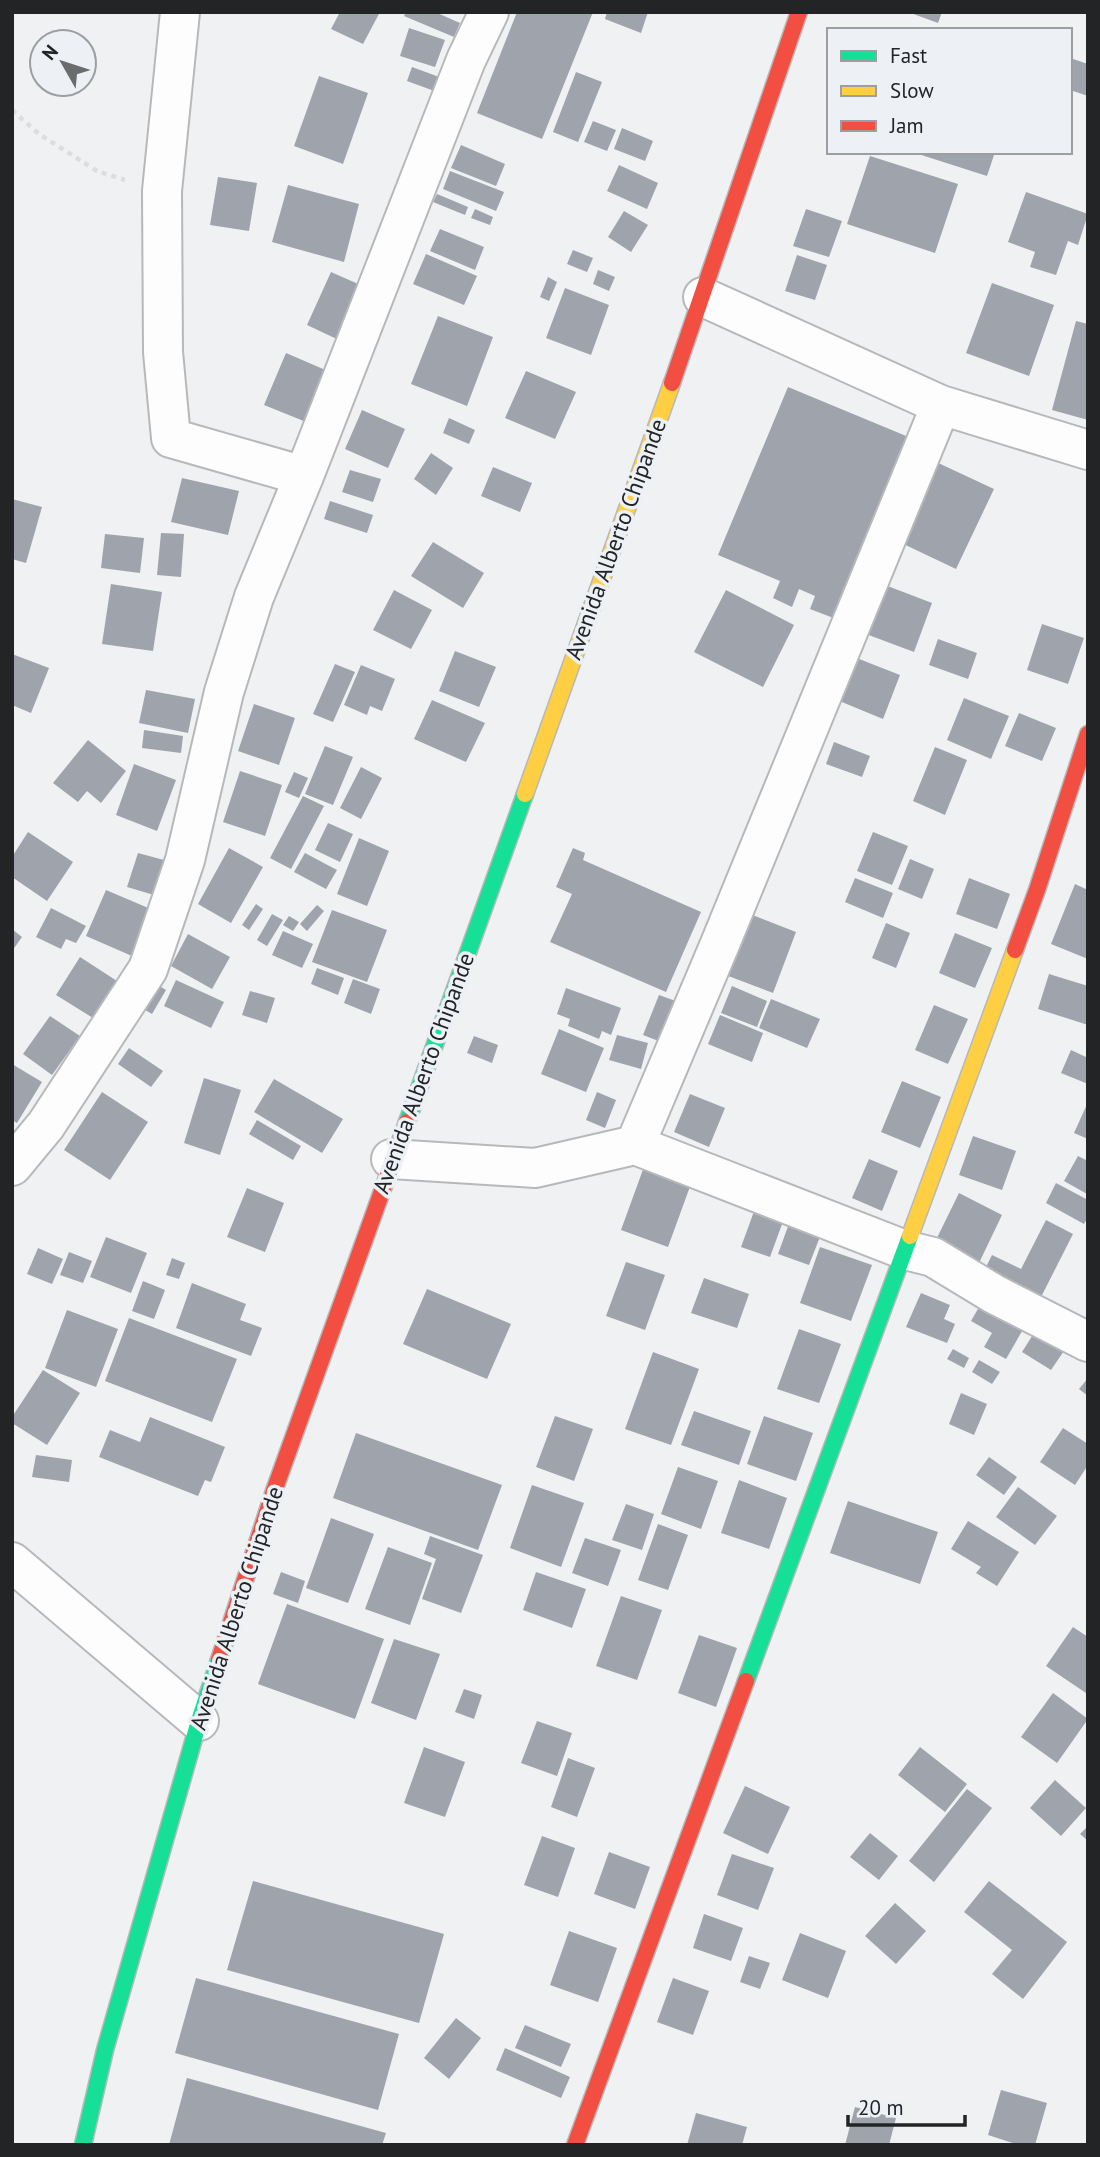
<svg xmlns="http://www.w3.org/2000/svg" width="1100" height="2157" viewBox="0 0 1100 2157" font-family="'PT Sans',sans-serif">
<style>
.building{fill:#9fa4ac}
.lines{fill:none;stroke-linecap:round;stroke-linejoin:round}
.street-casing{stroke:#b7b8ba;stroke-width:42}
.fast-casing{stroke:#b7b8ba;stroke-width:19}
.slow-casing{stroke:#b7b8ba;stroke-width:19}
.jam-casing{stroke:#b7b8ba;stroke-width:19}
.path{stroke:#dcddde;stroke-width:4.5;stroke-dasharray:5 5;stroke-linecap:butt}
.street{stroke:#fdfdfd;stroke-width:38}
.fast{stroke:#16e098;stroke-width:16}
.slow{stroke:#ffcf43;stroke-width:16}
.jam{stroke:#f24e42;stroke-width:16}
.labels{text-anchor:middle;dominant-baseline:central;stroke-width:7;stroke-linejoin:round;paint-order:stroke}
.street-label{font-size:23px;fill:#222425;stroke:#edf0f5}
</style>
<rect width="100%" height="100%" fill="#eff1f3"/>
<!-- building -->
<path class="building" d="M340,12H380L363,44L331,29Z
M406,12H435L460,23L454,37L404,16Z
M517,12H593L542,139L477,113Z
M607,12H648L641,33L605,19Z
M908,12H942L938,23Z
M409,28L445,40L435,67L400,56Z
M1070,58L1088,64V96L1070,90Z
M412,67L442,78L437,92L407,81Z
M576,72L602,82L578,142L553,132Z
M319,76L368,93L343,164L294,146Z
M593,121L616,130L607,151L584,142Z
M622,128L653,141L645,161L614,149Z
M461,145L505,164L496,186L451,168Z
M912,152H995L987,176Z
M870,156L958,184L935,253L847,224Z
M619,165L658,183L647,209L607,191Z
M450,171L504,192L496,211L443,189Z
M218,177L257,183L249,231L210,225Z
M288,185L359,204L344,262L272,242Z
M1026,192L1088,214L1078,245L1068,241L1056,275L1030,267L1035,252L1008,242Z
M437,194L468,207L465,215L433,202Z
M475,209L493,217L490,225L471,218Z
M806,209L842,221L829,257L793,246Z
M624,211L648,225L631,252L608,237Z
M440,229L484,247L475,270L430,251Z
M573,250L593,258L587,272L567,264Z
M426,254L477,276L464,305L413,284Z
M797,255L827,265L815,300L785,291Z
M598,270L615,277L609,291L593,284Z
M331,272L365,287L341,341L307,325Z
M548,277L557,282L549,301L540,297Z
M992,283L1054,305L1029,376L966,353Z
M565,288L609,305L591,355L546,338Z
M438,316L493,337L467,406L411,384Z
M1076,321L1088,324V420L1052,410Z
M286,353L337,375L316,426L264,405Z
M526,371L576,392L555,439L505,418Z
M788,387L911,438L836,619L810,609L815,596L799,589L792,607L773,598L780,581L718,555Z
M362,410L405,429L388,468L345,449Z
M449,418L475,430L469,444L443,433Z
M431,453L453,468L436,495L414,479Z
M934,461L994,489L956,569L897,541Z
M493,467L532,483L520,512L481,496Z
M350,470L381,479L373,502L342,492Z
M182,478L239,491L228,535L171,522Z
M12,499L42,507L26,563L12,559Z
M330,501L373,515L367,533L324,519Z
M161,533L184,534L181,577L157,575Z
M105,534L144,538L140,573L101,568Z
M433,542L484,573L463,608L411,576Z
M111,584L162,592L153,651L102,644Z
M885,585L932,603L914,652L866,634Z
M394,590L432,610L411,649L373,630Z
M726,590L794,625L763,687L694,652Z
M1042,624L1084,638L1068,684L1027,670Z
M938,639L977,653L968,679L929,665Z
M455,651L496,667L479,707L439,691Z
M12,654L49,668L31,713L12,705L14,699Z
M854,657L900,675L883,719L837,700Z
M335,664L355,672L333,722L313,714Z
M361,665L395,679L382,711L370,706L367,715L344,705Z
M146,690L195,699L188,733L139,723Z
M964,698L1009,716L991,759L947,740Z
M432,700L485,723L466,762L414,739Z
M254,704L295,718L279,765L238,751Z
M1019,713L1056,728L1042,761L1005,746Z
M144,730L183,736L181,753L142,748Z
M88,740L126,771L101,803L87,791L78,802L53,783Z
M834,742L870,756L862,777L826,764Z
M325,746L353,757L333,805L305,794Z
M935,747L967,760L945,815L913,801Z
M134,764L176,780L157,831L116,815Z
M361,767L382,778L361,819L340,808Z
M240,771L282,785L265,836L223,822Z
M294,772L308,778L299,798L285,792Z
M303,796L324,806L291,869L270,858Z
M328,823L353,834L340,862L315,850Z
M28,832L73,862L47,901L12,877V857Z
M873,832L908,846L892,885L857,871Z
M359,838L389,851L367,906L337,894Z
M229,848L263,867L231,923L198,904Z
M573,848L585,853L583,860L701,912L666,992L550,942L572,894L556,887Z
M138,853L164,860L154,895L127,887Z
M305,853L337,870L326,889L294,872Z
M910,859L934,869L922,899L898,889Z
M855,878L893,893L883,918L845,902Z
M969,878L1010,894L997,929L956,914Z
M1075,884L1088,890V959L1051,944Z
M106,890L153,910L132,956L86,936Z
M256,904L263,909L249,930L242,925Z
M317,905L324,911L307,931L300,924Z
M51,908L86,926L76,943L66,939L61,949L36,937Z
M332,910L387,930L367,982L312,962Z
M747,913L796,932L773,993L723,974Z
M272,914L283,920L267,946L257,940Z
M289,916L299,922L293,931L283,925Z
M886,923L910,933L896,968L872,958Z
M12,929L22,937L12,951Z
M283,931L313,944L302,968L272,955Z
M955,933L992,948L975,988L939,973Z
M188,934L230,957L212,989L171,966Z
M80,957L117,981L93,1018L56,995Z
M317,968L344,978L338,995L311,984Z
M1049,974L1088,986V1025L1038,1009Z
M353,979L380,989L371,1014L344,1003Z
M150,980L166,990L152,1014L135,1004Z
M176,980L224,1002L211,1028L164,1006Z
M732,986L767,1001L757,1027L721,1013Z
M566,988L621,1008L611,1035L602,1031L599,1039L568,1026L570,1019L557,1014Z
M250,991L275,998L267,1023L242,1015Z
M659,995L684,1004L669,1045L643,1035Z
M771,999L820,1019L807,1048L759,1028Z
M934,1005L968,1019L948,1064L915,1050Z
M720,1015L763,1033L752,1062L708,1044Z
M50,1016L80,1036L52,1075L23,1054Z
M559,1029L604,1048L586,1092L541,1074Z
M617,1035L648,1043L641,1069L609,1060Z
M474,1036L498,1045L492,1063L467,1053Z
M129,1048L163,1071L151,1087L118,1064Z
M1071,1050L1088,1058V1084L1061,1073Z
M12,1064L42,1082L17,1123L12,1120Z
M204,1078L241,1090L220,1155L184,1143Z
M274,1079L343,1119L322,1153L254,1112Z
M902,1081L941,1097L920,1148L881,1132Z
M102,1092L148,1122L110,1180L64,1150Z
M597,1092L616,1100L605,1128L586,1120Z
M690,1094L725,1108L709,1147L674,1132Z
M1088,1102V1139L1074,1133Z
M257,1120L301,1146L293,1160L249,1134Z
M973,1136L1016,1151L1002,1190L959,1175Z
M1078,1156L1088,1161L1087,1194L1064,1181Z
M869,1159L898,1171L882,1211L852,1198Z
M645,1164L692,1181L668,1247L621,1230Z
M1056,1183L1088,1200V1217L1084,1224L1046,1203Z
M247,1188L284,1203L265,1252L227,1237Z
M959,1193L1002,1215L979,1263L935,1242Z
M756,1206L785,1216L770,1257L741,1247Z
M791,1218L823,1229L809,1265L778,1254Z
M1046,1220L1073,1234L1038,1303L982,1275L992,1255L1021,1269Z
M106,1237L147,1253L131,1293L90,1277Z
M820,1247L872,1265L851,1321L800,1303Z
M38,1248L63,1259L52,1284L27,1274Z
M69,1252L92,1261L83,1283L60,1275Z
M172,1258L185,1263L179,1279L166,1275Z
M626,1262L665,1275L645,1330L606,1316Z
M704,1278L749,1294L737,1328L691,1313Z
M143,1281L165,1290L154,1319L132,1311Z
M192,1283L246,1304L240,1320L262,1328L251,1356L176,1328Z
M427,1289L511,1324L487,1379L403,1344Z
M921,1293L950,1305L944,1319L955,1324L947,1343L906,1327Z
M986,1295L1029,1319L1006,1359L984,1347L992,1333L971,1321Z
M67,1310L118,1329L96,1387L45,1368Z
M129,1318L237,1359L212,1422L105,1381Z
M1041,1322L1070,1342L1051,1370L1022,1352Z
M799,1329L841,1344L819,1403L777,1389Z
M953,1349L969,1358L964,1368L947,1359Z
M653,1352L699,1369L671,1445L625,1429Z
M979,1360L1000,1372L992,1384L972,1372Z
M43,1370L80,1393L47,1445L12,1423V1417Z
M1088,1378V1396L1079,1389Z
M961,1393L987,1404L974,1435L949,1424Z
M694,1411L751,1431L739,1465L681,1445Z
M555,1416L593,1429L574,1481L536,1467Z
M764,1416L813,1433L796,1481L747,1464Z
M150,1417L225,1447L211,1482L205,1480L198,1496L99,1457L110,1430L140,1442Z
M1063,1428L1088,1444V1465L1075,1485L1040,1462Z
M356,1433L502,1485L478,1550L333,1498Z
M36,1455L72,1460L69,1482L32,1477Z
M989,1457L1017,1477L1004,1495L976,1475Z
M678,1467L718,1481L701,1529L661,1514Z
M739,1480L787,1498L769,1549L721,1533Z
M532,1485L584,1503L561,1567L510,1548Z
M1018,1487L1057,1516L1035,1545L996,1517Z
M848,1501L938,1532L920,1584L830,1553Z
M626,1504L654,1514L642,1550L612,1540Z
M331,1518L374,1534L348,1603L306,1588Z
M968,1521L1019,1552L997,1586L976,1573L981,1567L951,1549Z
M658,1524L688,1535L668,1590L638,1580Z
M430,1536L483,1555L461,1613L422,1599L436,1559L424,1554Z
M585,1538L621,1550L608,1586L572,1573Z
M388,1547L432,1563L410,1625L365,1609Z
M281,1572L305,1581L298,1603L273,1594Z
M536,1572L586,1589L572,1628L523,1610Z
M621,1596L662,1610L637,1680L596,1666Z
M287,1604L384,1639L355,1719L258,1684Z
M1073,1627L1088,1637V1690L1086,1693L1046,1666Z
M699,1635L737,1648L716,1707L678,1693Z
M394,1639L440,1654L416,1720L371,1703Z
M464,1689L482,1695L474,1719L455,1712Z
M1053,1693L1088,1719L1057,1763L1021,1737Z
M537,1721L572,1733L557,1776L521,1763Z
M424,1747L465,1762L445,1817L404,1803Z
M920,1747L967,1784L945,1812L898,1775Z
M568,1758L595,1768L577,1817L551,1807Z
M1055,1780L1086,1808L1061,1836L1030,1808Z
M745,1786L790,1807L768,1854L723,1833Z
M967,1789L992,1808L934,1882L909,1861Z
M1088,1826V1841L1080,1834Z
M870,1833L898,1856L879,1880L850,1857Z
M542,1836L575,1848L558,1897L524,1885Z
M609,1852L650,1867L635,1909L594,1894Z
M732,1854L774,1868L758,1910L717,1895Z
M253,1881L444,1934L419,2023L227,1970Z
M989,1881L1067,1942L1023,1999L992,1974L1012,1950L964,1912Z
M895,1903L926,1931L896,1964L865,1936Z
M704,1914L743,1928L731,1961L693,1948Z
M569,1931L617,1948L598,2002L550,1985Z
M800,1933L846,1951L828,1998L782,1980Z
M749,1956L770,1963L760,1989L740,1982Z
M196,1978L399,2034L378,2110L175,2053Z
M673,1978L709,1991L693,2035L657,2022Z
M456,2018L481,2038L449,2079L424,2058Z
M525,2025L571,2044L561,2067L515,2048Z
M505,2048L570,2077L561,2098L496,2070Z
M187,2078L386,2133L382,2145H169Z
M1001,2090L1047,2103L1035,2145H1019L988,2135Z
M855,2107L896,2118L889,2145H845Z
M696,2113L747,2127L742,2145H687Z"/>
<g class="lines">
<!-- street casing -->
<g class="street-casing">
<path id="street" d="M180,12L162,191L163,352L171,438L304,476
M703,297L941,405L1088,450
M635,1145L905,1250L933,1257L994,1294L1088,1342
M391,1159L535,1168L635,1145L720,944L941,405
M12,1166L46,1125L148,969L185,860L224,692L254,597L304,476L466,60L489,12
M12,1562L199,1721"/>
</g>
<!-- fast casing -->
<g class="fast-casing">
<path id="fast" d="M407,1122L525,794
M746,1681L910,1236
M83,2145L105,2050L199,1721L219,1660"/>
</g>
<!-- slow casing -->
<g class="slow-casing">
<path id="slow" d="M525,794L672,383
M910,1236L1015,950"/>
</g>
<!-- jam casing -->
<g class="jam-casing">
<path id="jam" d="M672,383L799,12
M1015,950L1037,890L1088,734
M219,1660L274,1491L407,1122
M575,2145L746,1681"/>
</g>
<!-- path -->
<path class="path" d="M12,110L39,134L97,171L125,180"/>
<!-- street -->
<use href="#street" class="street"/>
<!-- fast -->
<use href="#fast" class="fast"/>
<!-- slow -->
<use href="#slow" class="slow"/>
<!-- jam -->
<use href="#jam" class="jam"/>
</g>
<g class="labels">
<!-- street labels -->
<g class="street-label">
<text transform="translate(615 539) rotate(-70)">Avenida Alberto Chipande</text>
<text transform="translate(423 1073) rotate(-70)">Avenida Alberto Chipande</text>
<text transform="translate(236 1608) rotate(-72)">Avenida Alberto Chipande</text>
</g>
</g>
<!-- border -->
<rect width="1100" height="2157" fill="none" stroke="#222425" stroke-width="28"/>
<!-- legend -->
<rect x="827" y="28" width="245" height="126" fill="#edf0f5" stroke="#9c9ea2" stroke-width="2"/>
<rect x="841" y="51" width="35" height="10" fill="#16e098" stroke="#9c9ea2" stroke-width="2"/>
<text x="890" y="63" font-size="21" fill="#222425">Fast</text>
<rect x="841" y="86" width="35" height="10" fill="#ffcf43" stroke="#9c9ea2" stroke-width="2"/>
<text x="890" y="98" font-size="21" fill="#222425">Slow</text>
<rect x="841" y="121" width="35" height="10" fill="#f24e42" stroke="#9c9ea2" stroke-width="2"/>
<text x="890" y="133" font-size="21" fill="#222425">Jam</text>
<!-- north arrow -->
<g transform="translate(63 63) rotate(309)"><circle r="33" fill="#edf0f5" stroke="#9c9ea2" stroke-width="2"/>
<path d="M0-5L12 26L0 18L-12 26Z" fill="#6a6c6d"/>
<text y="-10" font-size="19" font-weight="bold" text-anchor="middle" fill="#222425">N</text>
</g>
<!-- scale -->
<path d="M848 2115v10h117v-10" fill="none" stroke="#222425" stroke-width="3.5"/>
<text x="858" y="2115" font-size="21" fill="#222425" stroke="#edf0f5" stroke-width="5" paint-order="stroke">20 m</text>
</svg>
